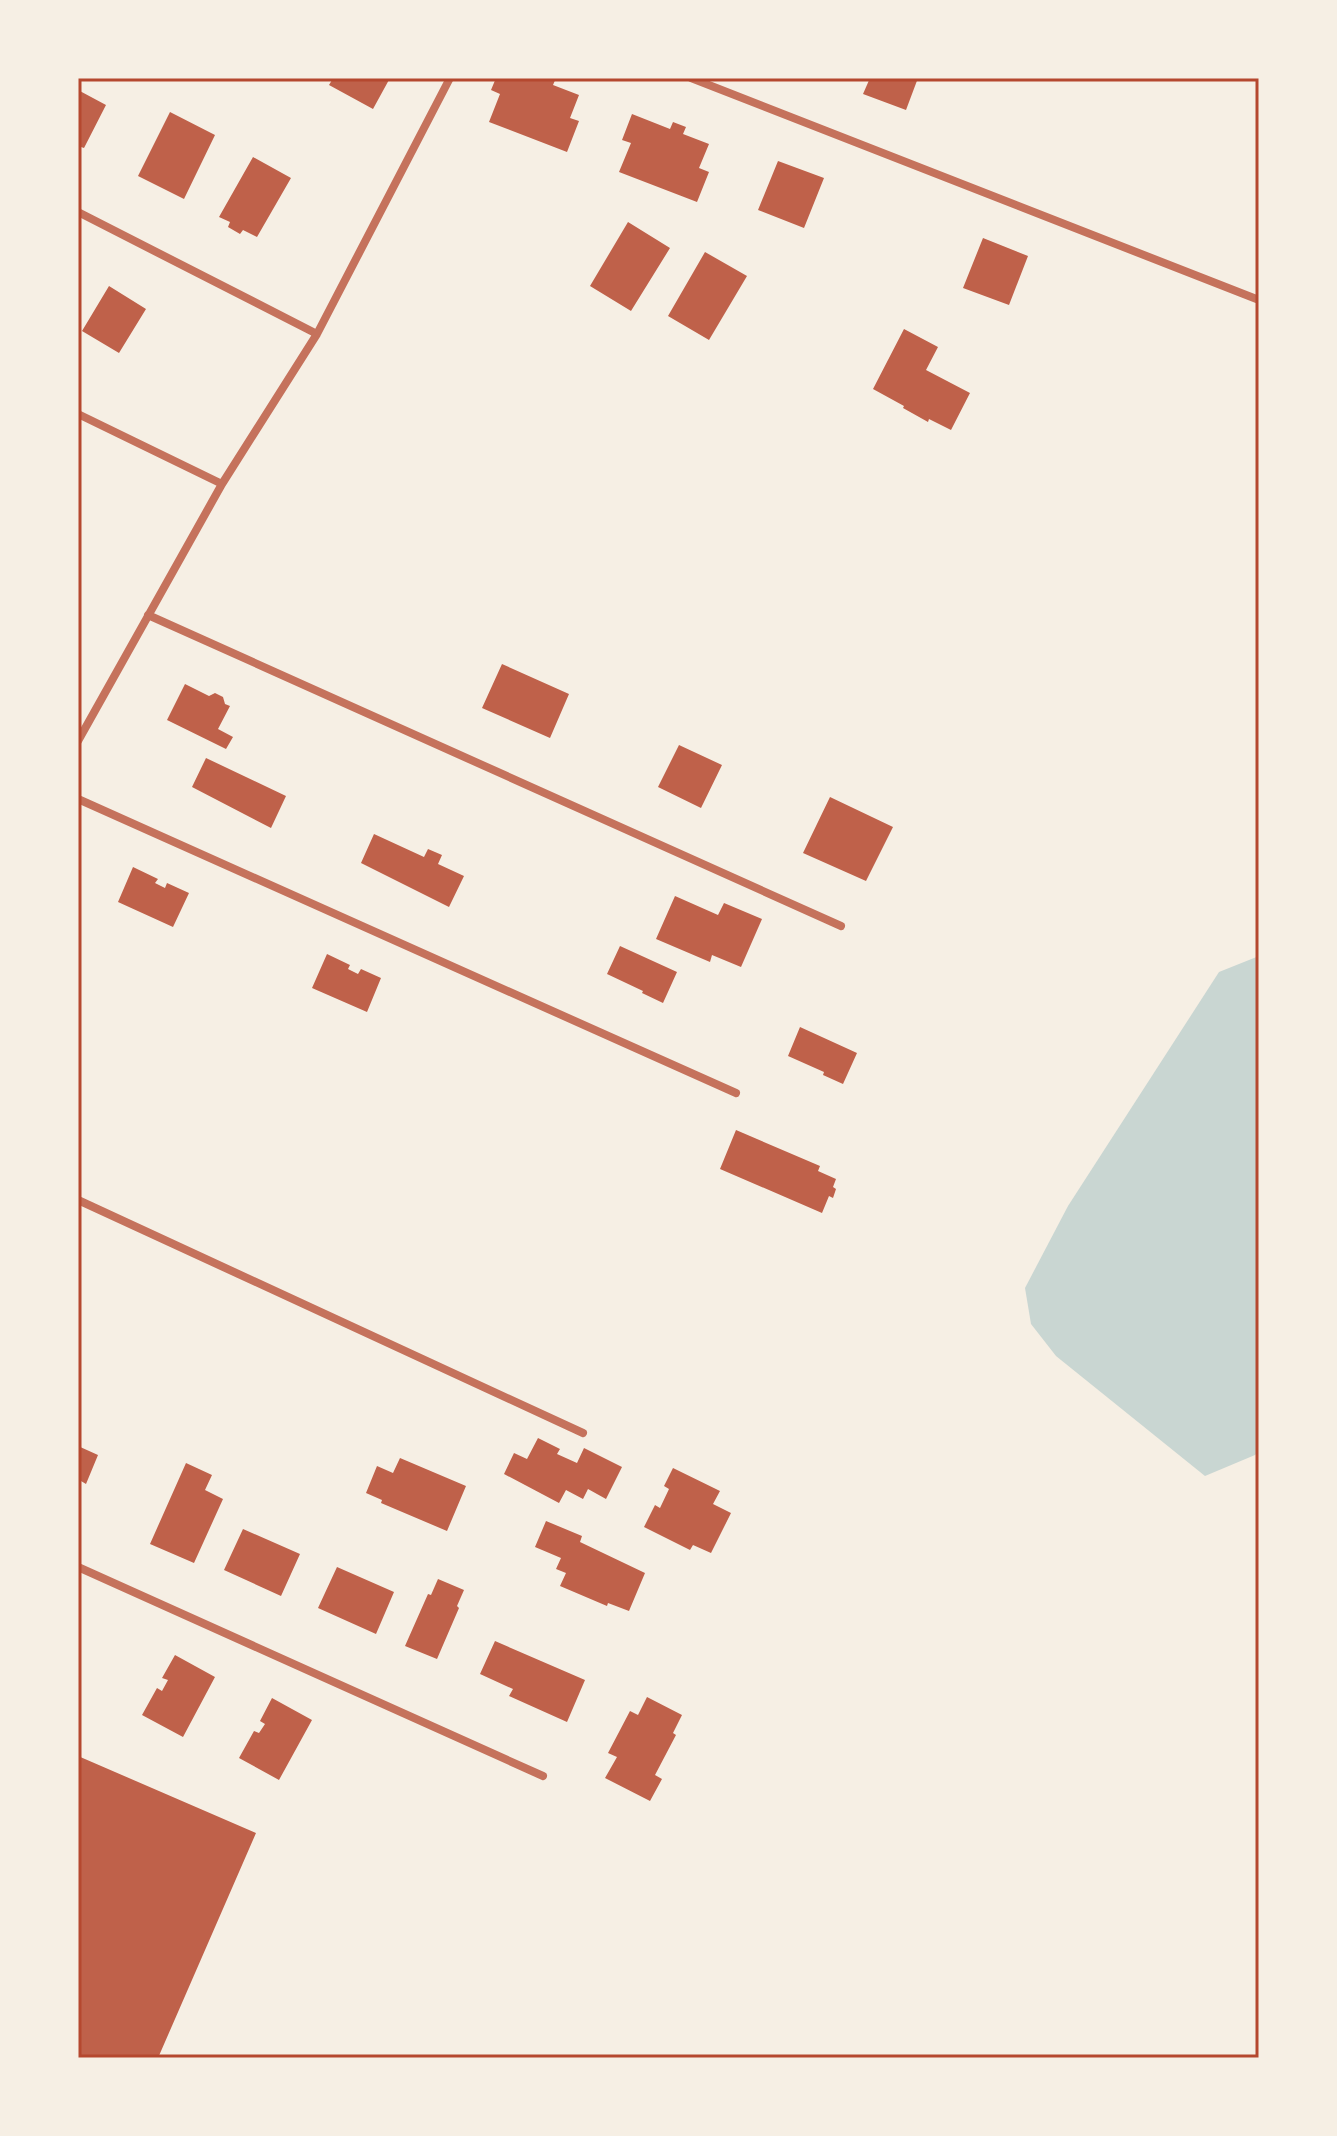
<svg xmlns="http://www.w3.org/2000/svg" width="1337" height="2136" viewBox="0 0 1337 2136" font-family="'Source Sans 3',sans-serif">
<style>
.water{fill:#c9d6d2}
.building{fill:#bf614a}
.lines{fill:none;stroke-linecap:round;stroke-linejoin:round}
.minor{stroke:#c5725c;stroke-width:8}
.neatline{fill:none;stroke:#b5482f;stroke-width:3}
</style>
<rect width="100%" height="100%" fill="#f6efe4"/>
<!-- water -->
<path class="water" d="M1259,956V1451L1255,1455L1205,1476L1056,1356L1031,1324L1025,1288L1068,1206L1219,972Z"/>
<!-- building -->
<path class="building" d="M328,78H390L373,109L329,85L332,80Z
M496,78H556L553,85L579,95L570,118L579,121L567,152L489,122L500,94L491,90Z
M870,78H918L906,110L863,94Z
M78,90L106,105L84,148L78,146Z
M170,112L215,135L184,199L138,176Z
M632,114L670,129L673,122L686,127L683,134L709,144L699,168L709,172L697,202L619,172L631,143L622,140Z
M253,157L291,178L257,237L243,230L240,234L228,227L230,222L219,217Z
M778,161L824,178L804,228L758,210Z
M628,222L670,248L631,311L590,286Z
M983,238L1028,256L1009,305L963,288Z
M705,252L747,276L709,340L668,316Z
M109,286L146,309L119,353L82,331Z
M904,329L938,347L926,370L970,393L951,430L929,419L928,422L903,408L904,406L873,389Z
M502,664L569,694L550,738L482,708Z
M185,684L209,696L215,693L223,697L225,704L230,706L218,729L233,737L226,749L167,720Z
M679,745L722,765L701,808L658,787Z
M206,758L286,796L271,828L192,787Z
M830,797L893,827L866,881L803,853Z
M374,834L424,857L428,849L442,855L438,864L464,876L449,907L361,863Z
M133,867L158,879L155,883L165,888L167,883L189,893L173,927L118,902Z
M675,896L718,915L724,903L762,919L741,967L712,955L710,962L656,939Z
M620,946L677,972L663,1003L642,993L643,991L607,974Z
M327,954L350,965L348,969L358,974L361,969L381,978L367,1012L312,988Z
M800,1027L857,1053L843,1084L823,1075L824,1072L788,1056Z
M736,1130L820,1166L818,1171L836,1179L833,1187L836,1189L833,1198L829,1196L822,1213L720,1169Z
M538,1438L560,1449L557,1454L577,1463L584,1448L622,1467L606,1499L588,1489L583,1499L566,1490L559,1503L504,1474L514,1453L527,1459Z
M78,1446L98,1455L86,1484L81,1481L78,1488Z
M400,1458L466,1486L447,1531L381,1503L382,1500L366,1493L377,1466L393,1473Z
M186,1463L212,1475L205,1490L223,1499L194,1563L150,1544Z
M673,1468L720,1491L713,1504L731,1513L711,1553L693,1545L690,1550L644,1527L655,1505L660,1508L669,1489L664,1486Z
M546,1521L582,1536L580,1542L645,1573L629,1611L608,1603L607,1606L560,1586L566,1573L556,1569L561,1558L535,1547Z
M243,1529L300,1554L281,1596L224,1570Z
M337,1567L394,1592L376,1634L318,1608Z
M438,1579L464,1590L457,1606L459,1608L437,1659L405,1646L428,1594L431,1595Z
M495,1641L585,1680L567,1722L509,1696L513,1689L480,1674Z
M175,1655L215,1677L183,1737L142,1715L157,1688L162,1691L168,1680L162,1678Z
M647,1697L682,1715L673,1733L676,1735L655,1775L662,1779L650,1801L605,1778L617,1757L608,1753L630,1711L638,1715Z
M272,1698L312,1720L279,1780L239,1758L254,1731L259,1733L265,1724L260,1721Z
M78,1756L256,1833L158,2058H86L78,2054Z"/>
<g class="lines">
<!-- minor -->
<path class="minor" d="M691,78L1259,300
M78,212L317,334
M78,414L222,484
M148,615L841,926
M78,741L222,484L317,334L450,78
M78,799L736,1093
M78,1200L583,1433
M78,1567L543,1776"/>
</g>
<!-- border -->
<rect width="1337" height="2136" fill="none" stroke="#f6efe4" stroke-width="160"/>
<rect x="80" y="80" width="1177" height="1976" class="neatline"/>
</svg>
